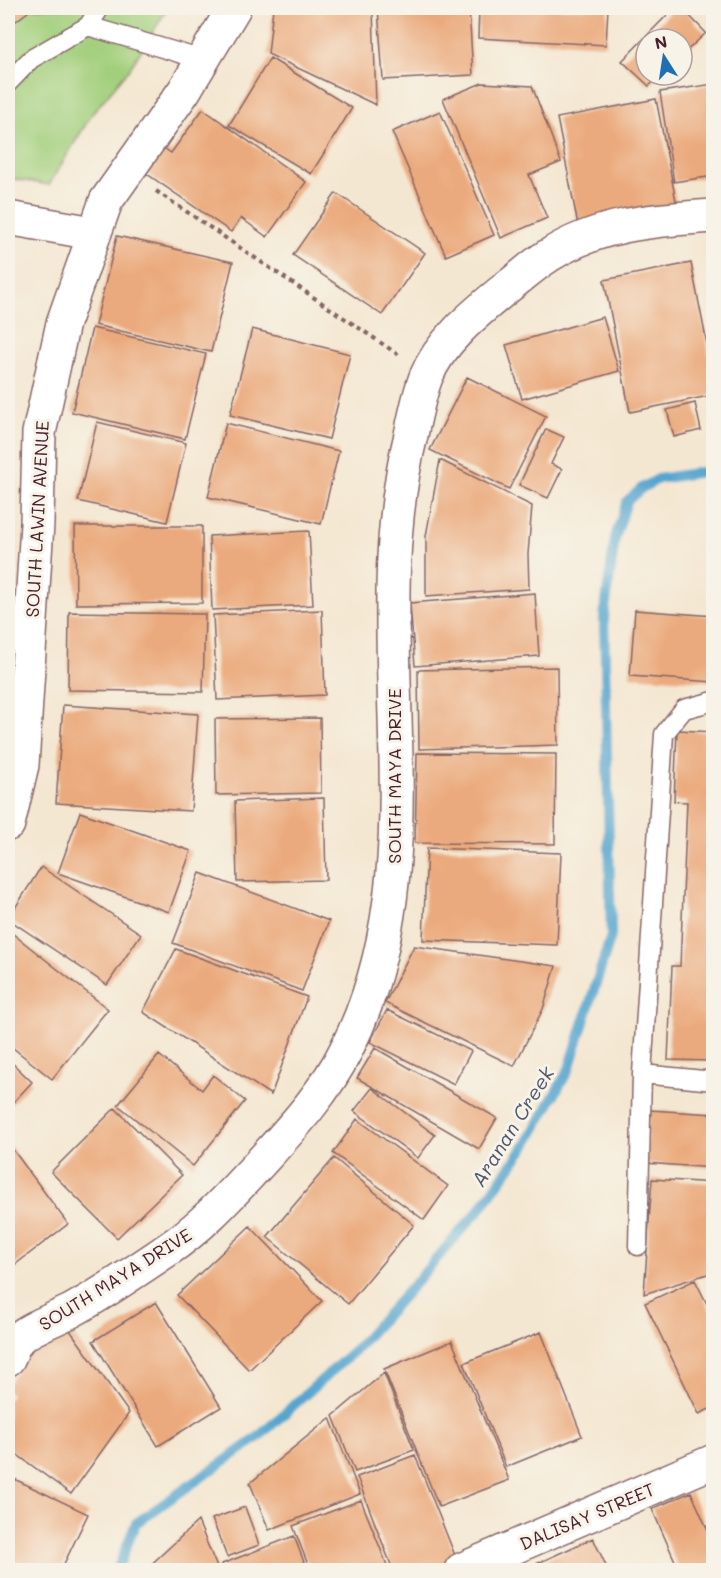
<svg xmlns="http://www.w3.org/2000/svg" width="721" height="1578" viewBox="0 0 721 1578" font-family="Mali,sans-serif">
<style>
.green{fill:#a2cf7c;stroke:#767754;stroke-width:1.5}
.lines{fill:none;stroke-linecap:round;stroke-linejoin:round}
.stream{stroke:#54a5cf;stroke-width:10}
.building{fill:#ebaa7d}
.service-casing{stroke:#866565;stroke-width:21}
.minor-casing{stroke:#866565;stroke-width:36}
.path{stroke:#866565;stroke-width:4;stroke-dasharray:4.5 4.5;stroke-linecap:butt}
.service{stroke:#fff;stroke-width:18}
.minor{stroke:#fff;stroke-width:33}
.labels{text-anchor:middle;dominant-baseline:central;stroke-width:6;stroke-linejoin:round;paint-order:stroke}
.street-label{font-size:18px;fill:#4a1f2b;stroke:#f7f3e8}
.water-label{font-size:20px;font-style:italic;fill:#4e556d;stroke:#f7f3e8}
</style>
<rect width="100%" height="100%" fill="#f7f3e8"/>
<filter id="ink" filterUnits="userSpaceOnUse"><feTurbulence type="fractalNoise" baseFrequency=".0167" numOctaves="2"/><feDisplacementMap in="SourceGraphic" scale="12" xChannelSelector="R" yChannelSelector="G"/><feConvolveMatrix kernelMatrix="1 2 1 2 8 2 1 2 1" color-interpolation-filters="sRGB"/></filter>
<filter id="wash" filterUnits="userSpaceOnUse"><feTurbulence type="fractalNoise" baseFrequency=".008" numOctaves="4" result="noise"/><feDisplacementMap in="SourceGraphic" scale="24" xChannelSelector="R" yChannelSelector="G"/><feGaussianBlur stdDeviation="1.35" result="paint"/><feColorMatrix in="noise" values="0 0 0 0 0 0 0 0 0 0 0 0 0 0 0 0 0 1.4 0 .05"/><feComposite in="paint" operator="in"/></filter>
<g filter="url(#wash)">
<rect width="100%" height="100%" fill="#f4e7d1"/>
<!-- green -->
<path class="green" d="M8,8H168L130,68L92,114L49,185L8,178Z"/>
<g class="lines">
<!-- stream -->
<path class="stream" d="M117,1570L136,1523L256,1439L354,1351L417,1281L480,1209L526,1145L569,1069L611,936L604,617L615,538L627,501L642,488L658,479L714,470"/>
</g>
<g id="blocks">
<!-- building -->
<path class="building" d="M8,8H33L8,27Z
M273,8H373L376,105L268,54Z
M378,8H469L473,75L383,80Z
M479,8H608L606,45L478,38Z
M674,8H682L706,33L682,55V39H646V75H661L649,86L622,61Z
M270,58L352,108L311,174L229,125Z
M482,83L532,86L561,162L529,175L547,218L501,238L443,99Z
M714,84V176L674,182L660,92Z
M656,99L678,211L579,230L557,118Z
M203,109L306,182L267,237L241,218L231,232L137,167L154,141L171,153Z
M440,111L494,235L446,256L392,132Z
M336,193L425,253L382,315L293,255Z
M117,236L233,262L211,352L95,325Z
M691,263L714,379V395L630,412L604,280Z
M603,317L619,371L522,399L506,345Z
M92,328L206,354L185,439L72,412Z
M252,329L350,354L329,439L230,415Z
M467,377L546,416L509,489L430,450Z
M695,403L701,430L674,437L667,410Z
M97,422L186,443L167,522L78,501Z
M226,423L339,451L321,524L208,497Z
M546,429L564,437L551,464L562,469L548,498L519,485Z
M440,460L532,506L528,554L529,589L426,596V536Z
M75,526H202V603L76,604Z
M309,531L313,605L212,610L209,536Z
M535,593L539,656L415,666L410,603Z
M322,610L325,695L217,700L213,615Z
M635,610L714,616V682L630,676Z
M69,612L205,614L203,692L68,690Z
M557,667L558,745L419,749L418,670Z
M63,705L198,714L191,811L56,803Z
M320,718L321,793L216,795L215,719Z
M677,730L714,732V1061L668,1060L672,966H680L687,802L674,801Z
M417,753L556,754L555,844L415,843Z
M324,798L326,880L237,882L235,801Z
M80,812L191,851L169,912L58,873Z
M427,848L561,853L557,945L423,940Z
M41,867L141,934L107,985L8,919Z
M200,873L329,921L302,991L173,943Z
M8,930L108,1009L52,1079L8,1044Z
M414,946L556,966L543,1009L514,1066L385,1003Z
M176,949L307,997L271,1095L143,1012Z
M387,1010L471,1051L454,1084L370,1042Z
M375,1048L497,1118L479,1149L357,1078Z
M159,1055L202,1090L213,1075L245,1101L193,1166L118,1105Z
M8,1059L32,1082L8,1108Z
M372,1088L435,1135L418,1158L354,1111Z
M115,1108L182,1175L117,1238L51,1172Z
M649,1110L714,1114V1168L645,1163Z
M357,1119L448,1186L424,1220L333,1153Z
M8,1143L68,1224L8,1270Z
M334,1158L414,1225L348,1304L267,1237Z
M652,1179L714,1183V1272L644,1294Z
M250,1226L322,1301L249,1370L177,1295Z
M695,1280L714,1318V1407L699,1414L645,1303Z
M156,1302L221,1407L158,1446L93,1341Z
M67,1326L129,1413L71,1494L8,1448V1400L11,1394L8,1391V1384L34,1347Z
M541,1332L582,1436L506,1467L464,1363Z
M452,1341L509,1480L439,1507L384,1369Z
M384,1373L414,1450L355,1472L333,1416Z
M330,1418L360,1494L269,1530L250,1483Z
M415,1455L458,1563L438,1570H393L357,1477Z
M8,1476L88,1514L61,1570H8Z
M691,1492L714,1544V1570H679L652,1509Z
M361,1500L389,1570H310L293,1526Z
M245,1507L259,1545L227,1557L212,1519Z
M198,1521L218,1570H145Z
M294,1536L307,1570H225L222,1564Z
M593,1538L608,1570H523Z"/>
</g>
</g>
<g filter="url(#ink)">
<use href="#blocks" fill-opacity="0" stroke="#866565" stroke-width="1.5"/>
<g class="lines">
<!-- service casing -->
<g class="service-casing">
<path id="service" d="M88,26L100,8
M8,83L31,59L88,26L203,60
M642,1074L714,1081
M638,1246L642,1074L664,734L684,709L714,701"/>
</g>
<!-- minor casing -->
<g class="minor-casing">
<path id="minor" d="M8,218L93,233
M8,824L22,765L37,524L39,433L63,323L106,201L184,91L234,8
M8,1359C11,1353 14,1344 18,1339C28,1329 57,1318 71,1311C104,1293 136,1271 167,1250C203,1226 230,1195 260,1163C291,1129 325,1093 346,1050C443,857 360,637 411,435C415,416 419,395 426,377C441,340 477,312 506,288C520,278 533,265 548,256C599,223 655,220 714,216
M461,1570L714,1461"/>
</g>
<!-- path -->
<path class="path" d="M156,191L399,355"/>
<!-- service -->
<use href="#service" class="service"/>
<!-- minor -->
<use href="#minor" class="minor"/>
</g>
</g>
<g class="labels">
<!-- street labels -->
<g class="street-label">
<text transform="translate(37 519) rotate(-87)">SOUTH LAWIN AVENUE</text>
<text transform="translate(394 776) rotate(-90)">SOUTH MAYA DRIVE</text>
<text transform="translate(115 1279) rotate(-32)">SOUTH MAYA DRIVE</text>
<text transform="translate(587 1516) rotate(-23)">DALISAY STREET</text>
</g>
<!-- water labels -->
<g class="water-label">
<text transform="translate(512 1126) rotate(-58)">Aranan Creek</text>
</g>
</g>
<!-- margin -->
<rect width="721" height="1578" fill="none" stroke="#f7f3e8" stroke-width="30"/>
<!-- north arrow -->
<g transform="translate(664 57) rotate(348)"><circle r="28" fill="#f7f3e8" stroke="#b29e9c" stroke-width="1.5"/>
<path d="M0-4.5L10 22L0 15L-10 22Z" fill="#1f6fb2"/>
<text y="-9" font-size="16" font-weight="bold" text-anchor="middle" fill="#4a1f2b">N</text>
</g>
</svg>
